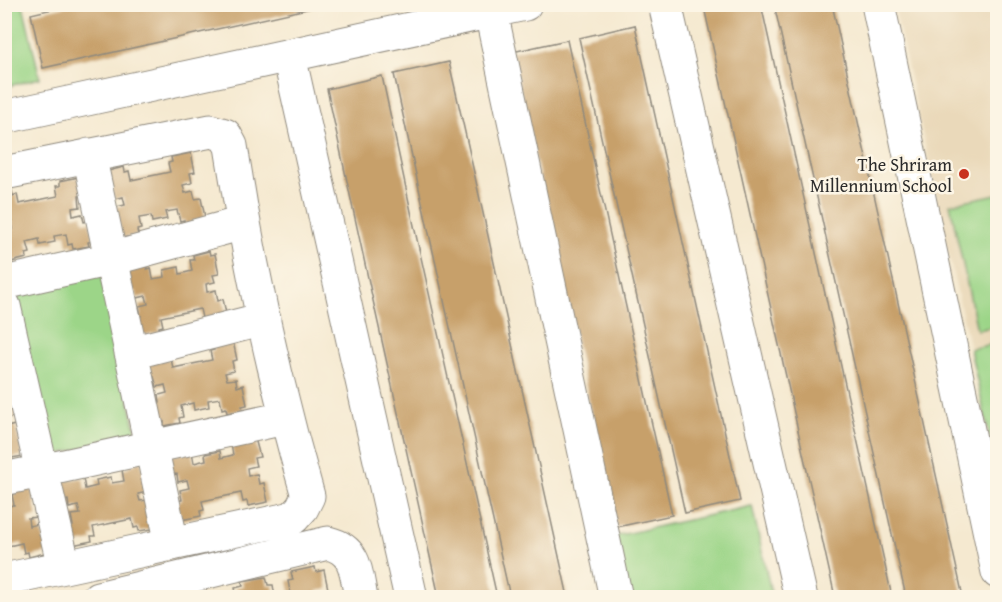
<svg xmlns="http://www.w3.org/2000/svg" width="1002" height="602" viewBox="0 0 1002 602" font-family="'Gentium Book Plus',serif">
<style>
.built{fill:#ead9ba}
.green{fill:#9cd588;stroke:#64805a;stroke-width:1.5}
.building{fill:#c7a06b}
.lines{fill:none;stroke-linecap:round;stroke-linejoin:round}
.minor-casing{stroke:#908a7e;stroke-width:35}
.minor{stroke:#fff;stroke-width:33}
.poi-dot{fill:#c8321e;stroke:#fcf5e5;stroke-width:2}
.labels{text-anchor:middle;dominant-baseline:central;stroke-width:5;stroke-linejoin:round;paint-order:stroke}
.poi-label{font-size:18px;fill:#2b2b2b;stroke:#fcf5e5;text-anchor:end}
</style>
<rect width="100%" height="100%" fill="#fcf5e5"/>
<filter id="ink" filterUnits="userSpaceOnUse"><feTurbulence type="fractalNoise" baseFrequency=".0167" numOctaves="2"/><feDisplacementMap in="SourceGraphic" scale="12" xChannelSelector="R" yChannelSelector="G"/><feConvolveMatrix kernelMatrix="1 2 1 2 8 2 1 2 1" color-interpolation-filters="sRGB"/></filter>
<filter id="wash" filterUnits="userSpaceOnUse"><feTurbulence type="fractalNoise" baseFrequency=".008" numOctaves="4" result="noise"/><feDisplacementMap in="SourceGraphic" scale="24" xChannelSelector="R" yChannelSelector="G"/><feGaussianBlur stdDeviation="1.35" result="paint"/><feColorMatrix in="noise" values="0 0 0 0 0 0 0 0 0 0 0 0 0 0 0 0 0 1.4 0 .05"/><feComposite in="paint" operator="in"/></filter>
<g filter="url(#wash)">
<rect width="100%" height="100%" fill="#f5e9d0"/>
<!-- built -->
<path class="built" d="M894,5H997V343L970,349Z"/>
<!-- green -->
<path class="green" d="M4,5H23L40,78L5,87Z
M997,194V326L977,330L950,204Z
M101,274L137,436L50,456L14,293Z
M997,343H998L997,470L970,349Z
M752,506L772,597H628L615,536Z"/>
<g id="blocks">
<!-- building -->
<path class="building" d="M74,4H325V5L43,68L31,14Z
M714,4H761L892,597H835L704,7Z
M774,4H832L963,597H906Z
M635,25L740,501L685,513L579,38Z
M567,40L672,515L617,527L512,52Z
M449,62L467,141L568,597H510L420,193L394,74Z
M382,76L416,235L497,597H439L370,287L327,89Z
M191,153L195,172L190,173L192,183L183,185L185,193L193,191L195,199L201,198L205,217L185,225L184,220L180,221L177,210L165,212L167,219L152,222L151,216L139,218L141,229L137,230L138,235L122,238L116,207L125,205L123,197L115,199L104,172L124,167L125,172L129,171L131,180L170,172L168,163L172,162L171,157Z
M79,177L83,195L79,196L80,207L72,208L73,216L82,214L84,222L90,221L94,241L88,242L89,246L73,249L72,244L68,245L66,234L54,236L55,242L40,245L39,239L27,242L30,253L26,254L27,258L11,262L10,258L5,259L4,239L7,238L5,230L13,229L12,221L4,222V192L12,191L13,196L17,194L19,204L58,196L56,186H60V181Z
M209,251L210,255L215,254L219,274L213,275L215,282L206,284L207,292L216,290L218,301L223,299L227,318H202L200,309L161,317L163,326L159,327L160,332L140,336L136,317L141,316L139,306L148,304L146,296L137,298L136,291L130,292L126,272L131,271L130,267L146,264L147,269L151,268L153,279L165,277L164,270L179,267L180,274L192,271L190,260H194L193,255Z
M233,341L237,360L232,361L234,371L225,373L227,380L236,379L237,387L243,385L247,405L242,406L243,410L227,413L226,408L222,409L220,398L208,400L209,407L194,410L193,403L181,406L183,417L179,418L180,423L164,426V422L159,423L154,404L160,403L159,395L167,393L165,385L157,387L154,377L150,378L146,359H171L173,368L212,360L210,351L214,350L213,345Z
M12,387L14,417L4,419V389Z
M6,421L7,427L15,425L23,456L6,459L4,454Z
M255,438L260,457L254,458L256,466L247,468L248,476L257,474L259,484L264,483L268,502L248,506L247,501L243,502L241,493L202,501L204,510L200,511L201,516L181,520L177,501L182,500L180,490L189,488L187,480L178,482L177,474L170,475L167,456L192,452L194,463L206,460L205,454L220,451L221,458L233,455L231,444Z
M141,461L147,492L138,494L140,501L148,500L159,528L139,531L138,527L134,528L132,519L93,527L95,536H91L92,541L72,545L68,527L73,526L71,515L80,514L78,506L69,508L68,500L62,501L58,481L83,478L85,489L97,486L96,480L111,477L112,483L124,481L122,470Z
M31,485L37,517L28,518L29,526L38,524L49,552L29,557L28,552L24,553L22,543L4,547V507L14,505L12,495L16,493L15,488Z
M315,567L316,572L324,570L328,589L317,591L318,597H291L288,581L293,580L291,572Z
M266,577L268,585H273L275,597H237L235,588L243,586L242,581Z"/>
</g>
</g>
<g filter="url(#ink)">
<use href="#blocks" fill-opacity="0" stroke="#908a7e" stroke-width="1.5"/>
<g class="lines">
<!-- minor casing -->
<g class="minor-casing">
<path id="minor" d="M665,4L801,598
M878,4L998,572
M491,12L616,598
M289,56L411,598
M4,117L525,4
M89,155L172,544
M4,173L211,131L225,135L231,146C249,264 275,381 308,496L302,508L293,518L4,580
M4,283L111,259L243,223
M4,306L64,567
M131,353L264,319
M4,479L285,418
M98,598L328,543C357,550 356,573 361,598"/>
</g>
<!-- minor -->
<use href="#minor" class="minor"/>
</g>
</g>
<!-- markers -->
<circle class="poi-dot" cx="964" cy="174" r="6"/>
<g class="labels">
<!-- poi labels -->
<g class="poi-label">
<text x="952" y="164">The Shriram<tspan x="952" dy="21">Millennium School</tspan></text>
</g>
</g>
<!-- margin -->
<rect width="1002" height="602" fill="none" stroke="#fcf5e5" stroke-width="24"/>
</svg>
